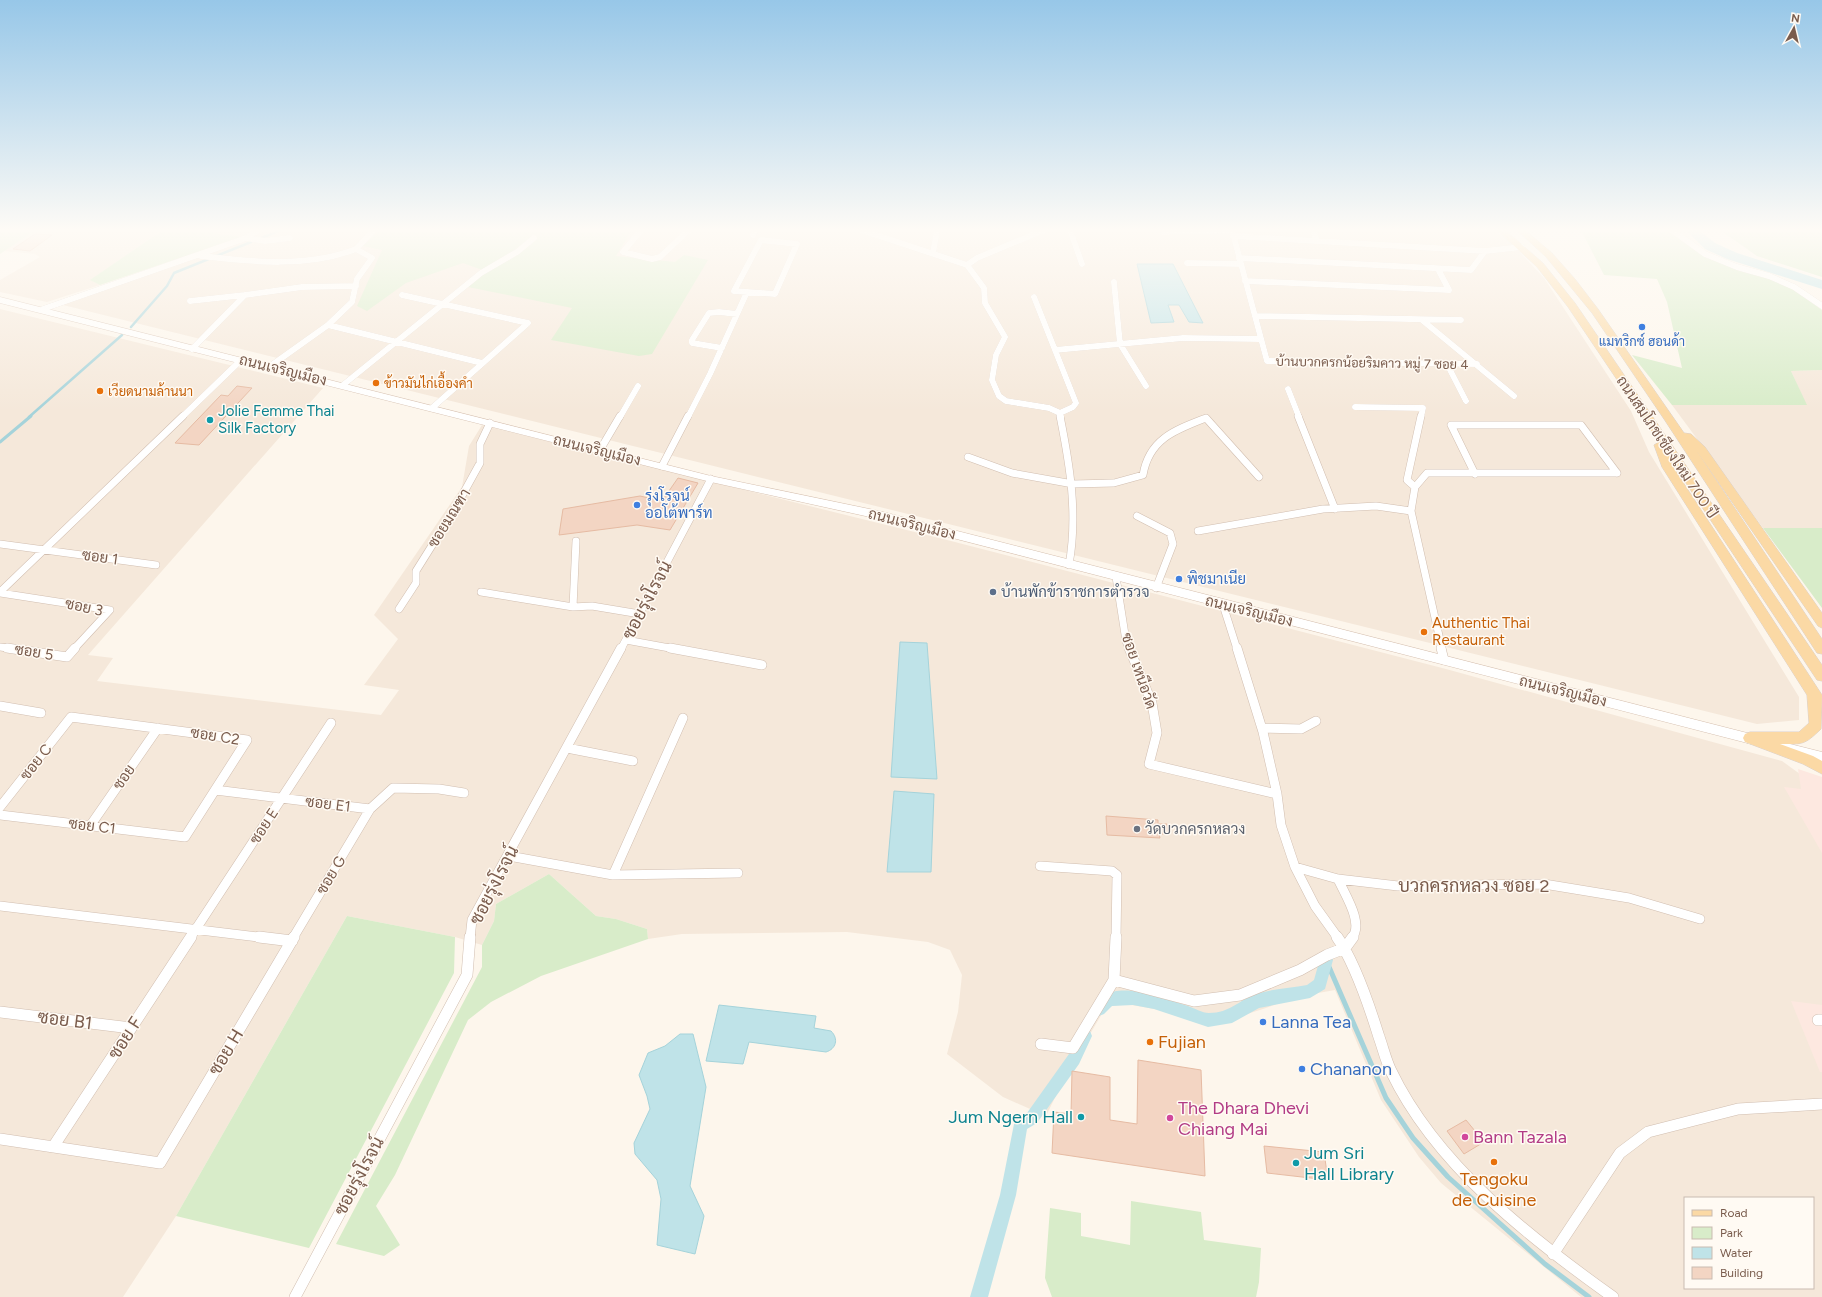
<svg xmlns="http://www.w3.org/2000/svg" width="1822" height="1297" viewBox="0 0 1822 1297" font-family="Figtree,Sarabun,sans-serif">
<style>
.residential{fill:#f5e8da;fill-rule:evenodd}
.commercial{fill:#fde8e0}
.green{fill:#d8ecc9}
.water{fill:#bfe3e8;stroke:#a5d3da}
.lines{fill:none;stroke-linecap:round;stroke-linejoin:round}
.stream-far2{stroke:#a5d3da;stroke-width:2.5}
.stream-far1{stroke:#a5d3da;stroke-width:3}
.stream{stroke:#a5d3da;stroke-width:5}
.canal{fill:#bfe3e8;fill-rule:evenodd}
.river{fill:#bfe3e8;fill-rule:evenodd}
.building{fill:#f3d5c3;stroke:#e6bba3}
.minor-far3-casing{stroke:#d1beb0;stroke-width:6}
.minor-far2-casing{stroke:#d1beb0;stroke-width:8}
.minor-far1-casing{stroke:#d1beb0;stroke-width:10}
.minor-casing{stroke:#d1beb0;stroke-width:12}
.secondary-casing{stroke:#d6c0b0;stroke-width:1}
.primary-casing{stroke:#dad1cd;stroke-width:1}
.minor-far3{stroke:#fff;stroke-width:6}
.minor-far2{stroke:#fff;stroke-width:7}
.minor-far1{stroke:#fff;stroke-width:9}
.minor{stroke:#fff;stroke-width:11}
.secondary{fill:#fff;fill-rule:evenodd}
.primary{fill:#fbd9a5;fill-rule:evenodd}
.shop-dot{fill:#3f7fe0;stroke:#fffaf3;stroke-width:1.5}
.food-dot{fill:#e8710a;stroke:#fffaf3;stroke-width:1.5}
.culture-dot{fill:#0f9aa8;stroke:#fffaf3;stroke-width:1.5}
.service-dot{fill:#5c6f8a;stroke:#fffaf3;stroke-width:1.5}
.worship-dot{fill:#6b7280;stroke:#fffaf3;stroke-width:1.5}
.hotel-dot{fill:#d1479c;stroke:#fffaf3;stroke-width:1.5}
.labels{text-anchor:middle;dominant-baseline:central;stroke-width:3;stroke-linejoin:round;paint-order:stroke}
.far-shop-label{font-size:13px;fill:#366cbe;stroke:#fffaf3}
.far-street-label{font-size:13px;fill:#7a5c4d;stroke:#fffaf3}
.far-food-label{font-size:13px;fill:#c56008;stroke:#fffaf3;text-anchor:start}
.street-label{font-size:15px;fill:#7a5c4d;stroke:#fffaf3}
.culture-label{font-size:15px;fill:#0d838f;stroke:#fffaf3;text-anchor:start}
.shop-label{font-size:15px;fill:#366cbe;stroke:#fffaf3;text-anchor:start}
.service-label{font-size:15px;fill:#4e5e75;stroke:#fffaf3;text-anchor:start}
.food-label{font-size:15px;fill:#c56008;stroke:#fffaf3;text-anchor:start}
.worship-label{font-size:15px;fill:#5b616d;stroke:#fffaf3;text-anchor:start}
.near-street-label{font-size:18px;fill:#7a5c4d;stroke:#fffaf3}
.near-shop-label{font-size:18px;fill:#366cbe;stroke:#fffaf3;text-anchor:start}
.near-food-label{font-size:18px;fill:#c56008;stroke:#fffaf3;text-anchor:start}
.near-hotel-label{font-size:18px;fill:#b23c85;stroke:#fffaf3;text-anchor:start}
.near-culture-label{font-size:18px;fill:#0d838f;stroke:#fffaf3;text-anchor:end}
</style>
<rect width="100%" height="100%" fill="#fdf6ec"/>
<!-- residential -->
<path class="residential" d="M36,230H163L91,280L100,285L47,302L0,292V280L40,257L35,254L4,251Z
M193,230H1494L1510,242L1544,278L1631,411L1649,452L1799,697V720L1757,724L55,303L242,237Z
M0,309L323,388L88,655L113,658L97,681L381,715L399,690L364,685L398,639L374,615L462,487L469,446L482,425L951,541L1446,669L1782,761L1822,790V1297H1581L1441,1183L1419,1157L1381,1100L1335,990L1296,997L1263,1009L1209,1026L1160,1010L1126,1004L1106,1007L1066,1075L1046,1116L1003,1097L947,1054L958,1012L962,975L950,950L928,942L847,932L682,934L648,939L647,929L616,919L596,916L549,874L496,904L494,921L482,945L455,937L347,916L176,1216L123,1297H0ZM1685,1198H1813V1288H1685Z
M1822,370V528H1763L1672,405H1806L1791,371Z"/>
<!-- commercial -->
<path class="commercial" d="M1798,769L1822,777V853L1784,787L1801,789Z
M1791,1001L1822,1005V1072H1820Z"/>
<!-- green -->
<path class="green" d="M0,230H36L0,254Z
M163,230H193L242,237L100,285L90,280Z
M380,230H632L616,256L675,262L684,255L708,260L652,354L639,356L551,340L572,308L468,287L485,271L463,263L406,283L367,311L357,306L382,250L363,246Z
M1581,230H1669L1700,253L1770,278L1791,288L1822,310V370L1791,371L1807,405H1672L1632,355L1682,368L1667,302L1657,279L1604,275Z
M1720,230H1822V277L1757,256Z
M1763,528H1822V608Z
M549,874L596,916L616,919L647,929L648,939L541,976L491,1002L468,1020L395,1175L376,1206L400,1245L384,1256L336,1244L482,967V945L494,921L496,904Z
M347,916L455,937L454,973L309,1248L176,1216Z
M1131,1201L1201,1212L1204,1240L1261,1248L1259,1282L1256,1297H1052L1045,1278L1050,1208L1081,1213V1236L1130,1245Z"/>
<!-- water -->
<path class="water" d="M1137,264H1173L1203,323L1189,322L1179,305H1168L1174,322L1151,323Z
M900,642L927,643L937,779L891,777Z
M894,791L934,794L931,872H887Z
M719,1005L816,1016L814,1028L831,1031C839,1039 836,1049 826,1052L749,1042L743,1064L706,1061Z
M680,1034H693L706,1087L690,1186L704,1216L695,1254L657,1245L661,1199L657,1180L635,1154L634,1143L650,1109L647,1096L639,1075L648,1053L665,1046Z"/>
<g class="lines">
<!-- stream-far2 -->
<path class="stream-far2" d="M259,239L281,230
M131,327L167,286L174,273L251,242
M29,417L122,335"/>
<!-- stream-far1 -->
<path class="stream-far1" d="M0,442L31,416"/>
<!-- stream -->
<path class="stream" d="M1326,960L1386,1098L1413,1138L1448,1177L1545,1264L1589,1297"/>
<!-- canal -->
<path class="canal" d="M1326,953L1331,955L1333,960L1325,989L1310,998L1259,1008L1232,1023L1208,1027L1154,1009L1133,1005L1112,1006L1104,1014L1099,1016L1094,1014L1092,1009C1106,974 1163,998 1188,1006C1194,1008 1202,1013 1209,1013C1230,1013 1239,1000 1256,994C1272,989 1291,988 1307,985L1314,980L1321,955Z
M1085,1029L1090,1031L1092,1036L1079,1064L1037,1123L1027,1129L1016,1195L988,1297H970L1000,1195L1015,1119L1027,1113L1069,1054L1080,1031Z"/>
<!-- river -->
<path class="river" d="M1686,230H1699L1715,243L1737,253L1822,280V289L1727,259L1705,249Z"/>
</g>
<!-- building -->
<path class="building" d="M35,234L52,235L30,251L13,249Z
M237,386L252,388L199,445L175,443L221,395L228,396Z
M678,478L698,483L670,530L637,525L559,535L563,509L640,496L662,501Z
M1106,816L1158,820V824H1167L1168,834H1159L1160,838L1107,835Z
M1138,1060L1201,1070L1205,1176L1052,1153L1054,1112L1071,1114L1072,1071L1110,1077V1120L1137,1124Z
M1466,1120L1484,1142L1464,1154L1447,1131Z
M1264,1146L1324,1152L1328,1180L1267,1173Z"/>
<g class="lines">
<!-- minor-far3 casing -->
<g class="minor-far3-casing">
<path id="minor-far3" d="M641,230L623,252L652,259L660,257L689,230
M861,230L967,265L984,288L985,303L1005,337L996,355L992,380L999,396L1006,401L1049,408L1060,413L1073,407L1076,403L1034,297
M1070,230L1082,264
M1232,230L1267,361L1477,364
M1313,230L1317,241
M1672,230L1705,254L1737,267L1769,276L1794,287L1822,306
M1163,232L1232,230
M753,235L756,230
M1233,236L1485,251L1522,247
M246,238L265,241L290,238
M761,240L797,244L775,294L734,291Z
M933,253L937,230
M201,256C253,262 307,268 356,249
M1239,258L1471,270L1485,251
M1187,263L1241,264
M967,265L977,258L1044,230
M1245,281L1449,290L1438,269
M1114,282L1120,344L1146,386
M402,295L528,323
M190,301L245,295
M43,309L246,238L259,230
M1255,316L1461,320
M1422,320L1514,396
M328,325L482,363
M722,348L692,343V340L709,313L719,312L737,314
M192,349L245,295L302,287L356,286
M1055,350L1183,338L1260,339
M1447,364L1466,401
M269,367L328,325L352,302L357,279L372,258L356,249L374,230
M343,385L481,273L517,252L534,238
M1288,389L1299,417
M1355,407L1423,408L1421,417
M432,408L528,323
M1060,413L1061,417
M182,417L241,360
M620,417L638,386
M688,417L710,374L747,292"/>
</g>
<!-- minor-far2 casing -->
<g class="minor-far2-casing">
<path id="minor-far2" d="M1060,416C1070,466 1078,514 1069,565
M1298,416L1335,509
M600,450L620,416
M968,457L1012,473L1073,484L1114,483L1143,475C1149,439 1175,430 1206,418L1259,477
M662,466L688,416
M1475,474L1451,425H1581L1617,473
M1415,487L1407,480L1421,416
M1137,516L1170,533L1173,544L1156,588
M1198,531L1323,509L1376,506L1411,511
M0,544L156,565
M1116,577L1126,641L1129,649
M0,592L183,416
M481,592L573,607L592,606L640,614
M0,593L110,610L74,649
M1223,605L1237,649
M573,607L576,541
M399,609L416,583V571L453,512L480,463V444L490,423
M626,640L675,649
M0,647L14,649
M621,649L711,479
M1442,649L1411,511L1415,487L1427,473H1617"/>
</g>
<!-- minor-far1 casing -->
<g class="minor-far1-casing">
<path id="minor-far1" d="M7,648L67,657L75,648
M670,648L762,665
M1129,648L1152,703L1157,733L1149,764L1277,794
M1237,648L1263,732L1277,794L1281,825L1295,867L1315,906L1338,938
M1441,648L1444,660
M0,706L41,713
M1262,728L1301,729L1316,721
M567,748L633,761
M215,790L370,809
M0,807L71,717L247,740L185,837L0,815
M90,826L158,728
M509,856L613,875L738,873
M1040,866L1112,871L1117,875L1116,938
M1295,867L1338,879L1398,886L1544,884L1629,898L1700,919
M613,875L683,718
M1338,879C1345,895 1364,923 1352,938
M0,906L267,938
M190,938L331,723
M293,938L370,809L393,788L439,789L464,793
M470,938L472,920L621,648"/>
</g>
<!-- minor casing -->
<g class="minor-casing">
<path id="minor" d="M259,937L292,941
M1337,937C1354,961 1370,1008 1379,1037C1383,1048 1386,1061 1391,1071C1436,1165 1530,1238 1613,1297
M1114,980L1194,1001L1240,995L1300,970L1327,955L1345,948L1353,937
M0,1012L131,1028
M1818,1020H1822
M1041,1044L1073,1048L1114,980L1116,937
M0,1139L160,1163L294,937
M53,1147L191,937
M1553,1254L1620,1153L1648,1132L1738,1109L1822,1104
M295,1297L467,975L470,937"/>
</g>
<!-- secondary casing -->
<g class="secondary-casing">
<path id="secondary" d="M0,297L711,476L879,511L1759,736L1764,737L1765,741L1764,745L1759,746L879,519L711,482L0,303Z
M1782,742L1822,752V762L1777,751L1776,747L1777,743Z"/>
</g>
<!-- primary casing -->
<g class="primary-casing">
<path id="primary" d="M1497,230H1505L1543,263L1575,303L1822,665V681L1817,680L1670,459L1673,467L1822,695L1821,729C1804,745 1804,744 1780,744L1813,756L1822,761V774L1803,764L1745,742L1743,738L1745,734L1750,732H1799L1809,723L1807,695L1662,467L1654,445L1659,442L1568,307L1537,267Z
M1517,230H1525L1552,253L1575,279L1598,309L1684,433L1691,434L1705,447L1822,613V628L1818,626L1696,450L1822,639V654L1817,653L1664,419L1592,313L1546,257Z"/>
</g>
<!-- minor-far3 -->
<use href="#minor-far3" class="minor-far3"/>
<!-- minor-far2 -->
<use href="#minor-far2" class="minor-far2"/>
<!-- minor-far1 -->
<use href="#minor-far1" class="minor-far1"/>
<!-- minor -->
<use href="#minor" class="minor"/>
<!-- secondary -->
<use href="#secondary" class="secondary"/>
<!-- primary -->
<use href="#primary" class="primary"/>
</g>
<!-- sky -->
<linearGradient id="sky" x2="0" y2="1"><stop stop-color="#97c7e8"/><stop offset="0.56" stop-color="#fefbf6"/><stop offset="1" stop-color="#fefbf6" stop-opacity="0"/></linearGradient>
<rect width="1822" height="411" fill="url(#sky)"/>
<!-- markers -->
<g class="shop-dot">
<circle cx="1642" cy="327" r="4"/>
<circle cx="637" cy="505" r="4"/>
<circle cx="1179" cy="579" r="4"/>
<circle cx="1263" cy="1022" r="4"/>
<circle cx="1302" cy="1069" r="4"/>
</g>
<g class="food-dot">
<circle cx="376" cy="383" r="4"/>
<circle cx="100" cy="391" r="4"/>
<circle cx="1424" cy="632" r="4"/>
<circle cx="1150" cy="1042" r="4"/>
<circle cx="1494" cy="1162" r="4"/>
</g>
<g class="culture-dot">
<circle cx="210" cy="420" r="4"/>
<circle cx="1081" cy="1117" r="4"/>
<circle cx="1296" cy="1163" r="4"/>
</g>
<circle class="service-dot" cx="993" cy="592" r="4"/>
<circle class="worship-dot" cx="1137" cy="829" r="4"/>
<g class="hotel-dot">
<circle cx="1170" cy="1118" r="4"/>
<circle cx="1465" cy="1137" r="4"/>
</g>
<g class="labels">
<!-- far-shop labels -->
<g class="far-shop-label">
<text x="1642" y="341">แมทริกซ์ ฮอนด้า</text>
</g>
<!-- far-street labels -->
<g class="far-street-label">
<text transform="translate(1372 363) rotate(1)">บ้านบวกครกน้อยริมคาว หมู่ 7 ซอย 4</text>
</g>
<!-- far-food labels -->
<g class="far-food-label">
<text x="384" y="383">ข้าวมันไก่เอื้องคํา</text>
<text x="108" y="391">เวียดนามล้านนา</text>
</g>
<!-- street labels -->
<g class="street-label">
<text transform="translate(283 370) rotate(14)">ถนนเจริญเมือง</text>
<text transform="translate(1667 447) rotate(56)">ถนนสมโภชเชียงใหม่ 700 ปี</text>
<text transform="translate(597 450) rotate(14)">ถนนเจริญเมือง</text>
<text transform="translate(449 518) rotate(-58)">ซอยมณฑา</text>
<text transform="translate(912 524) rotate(14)">ถนนเจริญเมือง</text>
<text transform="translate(100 557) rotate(8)">ซอย 1</text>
<text transform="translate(84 607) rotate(12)">ซอย 3</text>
<text transform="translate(1249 611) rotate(14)">ถนนเจริญเมือง</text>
<text transform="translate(34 652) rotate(9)">ซอย 5</text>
<text transform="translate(1139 671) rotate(71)">ซอย เหนือวัด</text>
<text transform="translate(1563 691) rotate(14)">ถนนเจริญเมือง</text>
<text transform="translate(215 736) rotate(9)">ซอย C2</text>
<text transform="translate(36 762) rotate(-52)">ซอย C</text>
<text transform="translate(124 777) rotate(-55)">ซอย</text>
<text transform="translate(328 804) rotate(7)">ซอย E1</text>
<text transform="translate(92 826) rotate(7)">ซอย C1</text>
<text transform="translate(264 826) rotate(-57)">ซอย E</text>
<text transform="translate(331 875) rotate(-59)">ซอย G</text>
</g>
<!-- culture labels -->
<g class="culture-label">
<text x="218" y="411">Jolie Femme Thai<tspan x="218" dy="17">Silk Factory</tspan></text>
</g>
<!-- shop labels -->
<g class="shop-label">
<text x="645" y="496">รุ่งโรจน์<tspan x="645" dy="17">ออโต้พาร์ท</tspan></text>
<text x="1187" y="579">พิชมาเนีย</text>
</g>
<!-- service labels -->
<g class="service-label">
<text x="1001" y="592">บ้านพักข้าราชการตำรวจ</text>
</g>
<!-- food labels -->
<g class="food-label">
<text x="1432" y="623">Authentic Thai<tspan x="1432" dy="17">Restaurant</tspan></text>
</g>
<!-- worship labels -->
<g class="worship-label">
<text x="1145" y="829">วัดบวกครกหลวง</text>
</g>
<!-- near-street labels -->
<g class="near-street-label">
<text transform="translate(647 600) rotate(-62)">ซอยรุ่งโรจน์</text>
<text transform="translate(494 885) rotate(-63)">ซอยรุ่งโรจน์</text>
<text x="1474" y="886">บวกครกหลวง ซอย 2</text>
<text transform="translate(65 1020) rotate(7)">ซอย B1</text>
<text transform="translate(125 1038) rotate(-57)">ซอย F</text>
<text transform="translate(226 1052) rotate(-59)">ซอย H</text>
<text transform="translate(359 1176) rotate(-62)">ซอยรุ่งโรจน์</text>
</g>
<!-- near-shop labels -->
<g class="near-shop-label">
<text x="1271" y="1022">Lanna Tea</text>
<text x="1310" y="1069">Chananon</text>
</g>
<!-- near-food labels -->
<g class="near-food-label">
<text x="1158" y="1042">Fujian</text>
<text x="1494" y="1179" text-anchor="middle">Tengoku<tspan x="1494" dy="21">de Cuisine</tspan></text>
</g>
<!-- near-hotel labels -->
<g class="near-hotel-label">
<text x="1178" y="1108">The Dhara Dhevi<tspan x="1178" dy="21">Chiang Mai</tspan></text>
<text x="1473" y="1137">Bann Tazala</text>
</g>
<!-- near-culture labels -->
<g class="near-culture-label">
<text x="1073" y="1117">Jum Ngern Hall</text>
<text x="1304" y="1153" text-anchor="start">Jum Sri<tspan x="1304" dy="21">Hall Library</tspan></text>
</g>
</g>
<!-- legend -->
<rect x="1684" y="1197" width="130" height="92" fill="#fffaf3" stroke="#cabbb1"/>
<rect x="1692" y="1210" width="20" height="6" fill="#fbd9a5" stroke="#cabbb1"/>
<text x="1720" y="1217" font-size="12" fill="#7a5c4d">Road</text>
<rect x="1692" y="1227" width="20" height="12" fill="#d8ecc9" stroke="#cabbb1"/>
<text x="1720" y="1237" font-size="12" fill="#7a5c4d">Park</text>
<rect x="1692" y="1247" width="20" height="12" fill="#bfe3e8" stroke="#cabbb1"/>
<text x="1720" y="1257" font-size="12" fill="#7a5c4d">Water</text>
<rect x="1692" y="1267" width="20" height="12" fill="#f3d5c3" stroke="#cabbb1"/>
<text x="1720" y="1277" font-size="12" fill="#7a5c4d">Building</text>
<!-- north arrow -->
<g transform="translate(1794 28) rotate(8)" stroke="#fffaf3" stroke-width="3" paint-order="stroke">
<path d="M0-3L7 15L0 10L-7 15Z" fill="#7a5c4d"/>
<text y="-6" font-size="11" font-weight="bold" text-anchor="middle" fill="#7a5c4d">N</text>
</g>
</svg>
